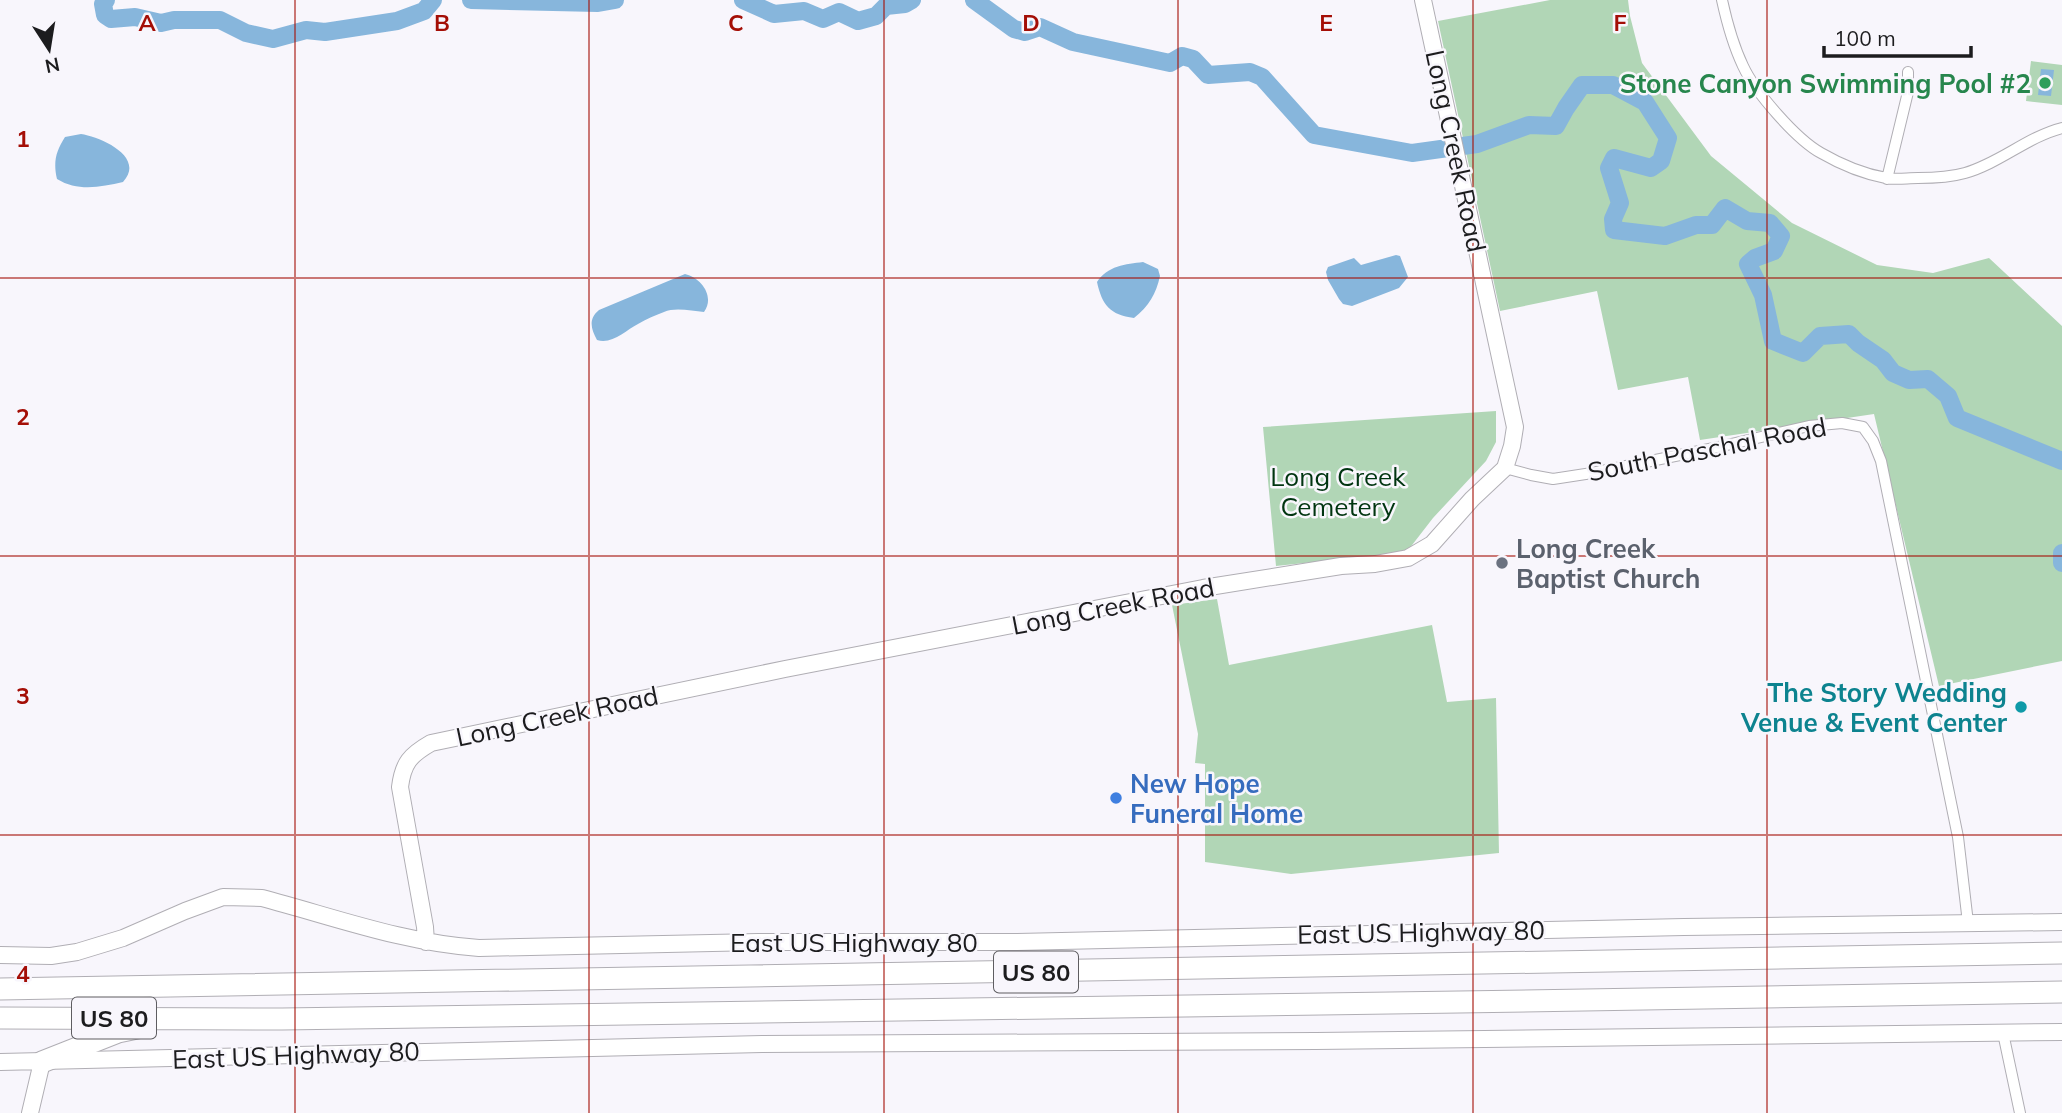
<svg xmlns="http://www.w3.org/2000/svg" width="2062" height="1113" viewBox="0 0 2062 1113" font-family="Mulish,sans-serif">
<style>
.green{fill:#b1d6b6}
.water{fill:#87b6dc}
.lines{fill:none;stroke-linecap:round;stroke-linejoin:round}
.river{stroke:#87b6dc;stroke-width:18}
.street-casing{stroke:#b0aeb4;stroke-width:12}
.secondary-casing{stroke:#b0aeb4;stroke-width:18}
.highway-casing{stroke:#b0aeb4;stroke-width:23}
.street{stroke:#fff;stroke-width:10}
.secondary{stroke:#fff;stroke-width:16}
.highway{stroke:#fff;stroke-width:21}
.grid{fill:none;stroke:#a40e06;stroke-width:2;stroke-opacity:0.55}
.leisure-dot{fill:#2e9e5b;stroke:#f8f6fc;stroke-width:2.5}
.worship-dot{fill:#6b7280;stroke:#f8f6fc;stroke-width:2.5}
.culture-dot{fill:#0f9aa8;stroke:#f8f6fc;stroke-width:2.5}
.shop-dot{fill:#3f7fe0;stroke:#f8f6fc;stroke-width:2.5}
.labels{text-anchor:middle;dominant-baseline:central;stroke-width:5;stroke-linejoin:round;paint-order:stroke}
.shield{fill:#f8f6fc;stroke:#5e5d61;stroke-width:2}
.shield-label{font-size:24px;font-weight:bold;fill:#1c1c1e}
.leisure-label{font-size:26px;font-weight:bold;fill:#27864d;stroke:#f8f6fc;text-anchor:end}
.street-label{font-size:26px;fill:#1c1c1e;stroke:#f8f6fc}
.park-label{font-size:26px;fill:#003510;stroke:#f8f6fc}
.worship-label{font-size:26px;font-weight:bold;fill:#5b616d;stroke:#f8f6fc;text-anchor:start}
.culture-label{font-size:26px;font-weight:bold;fill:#0d838f;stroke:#f8f6fc;text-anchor:end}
.shop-label{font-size:26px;font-weight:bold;fill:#366cbe;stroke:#f8f6fc;text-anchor:start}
.grid-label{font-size:23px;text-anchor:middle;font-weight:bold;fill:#a40e06;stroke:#f8f6fc;stroke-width:5;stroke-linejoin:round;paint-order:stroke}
</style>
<rect width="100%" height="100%" fill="#f8f6fc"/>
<!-- green -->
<path class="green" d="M1550,0H1628L1630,16L1642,63L1711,156L1792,223L1877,265L1933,273L1989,258L2062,326V661L1939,686L1874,414L1700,440L1688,377L1618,390L1597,291L1500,311L1438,21Z
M2031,61L2062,65V105L2026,101Z
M1496,411V442L1486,461L1433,518L1409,549L1398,553L1276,566L1263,427Z
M1217,599L1229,665L1432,625L1447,702L1496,698L1499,853L1291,874L1205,862V764L1195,763L1198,734L1172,605Z"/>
<!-- water -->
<path class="water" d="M2041,69L2054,70L2051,96L2038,95Z
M81,134C101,137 146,157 123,182C101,187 78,192 57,179C53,162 56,151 65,137Z
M1396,255L1400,256L1408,277L1399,288L1352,306L1343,304L1339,299L1328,280L1326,272L1328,267L1354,258L1361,265Z
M1143,262L1158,269L1160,276C1156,294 1149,306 1134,318C1110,315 1102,305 1097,282C1107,266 1126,264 1143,262Z
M685,274C702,278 715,297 704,312C692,311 675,307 664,312C656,315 646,319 638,324C626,330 612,345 597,340C591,329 588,319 599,310Z"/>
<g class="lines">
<!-- river -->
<path class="river" d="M106,0L103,4L105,15L111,19L135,17L161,23L174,20H220L246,33L273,39L306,30L325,32L397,21L424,11L433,0
M471,0L598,3L615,0
M743,0L774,14L804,11L823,19L839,12L858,21L876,16L886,6L905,4L912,0
M974,0L1014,29L1025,32L1040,27L1073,42L1170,63L1182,56L1193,59L1208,75L1250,72L1262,77L1314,135L1412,153L1477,144L1529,125L1556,126L1566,108L1582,85H1613L1645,102L1668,138L1661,161L1651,168L1614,158L1609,168L1620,203L1613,219L1614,230L1665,236L1696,225H1712L1725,208L1747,221L1770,223L1781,236L1774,251L1755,258L1748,264L1763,295L1773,341L1803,353L1820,336L1849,334L1858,343L1883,360L1893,373L1909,380L1928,379L1948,396L1957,418L2062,461
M2062,553V563"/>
<!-- street casing -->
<g class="street-casing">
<path id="street" d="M1722,0C1727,23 1733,45 1743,66C1755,92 1796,139 1821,153C1840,164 1864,174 1886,178C1896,180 1907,178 1918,178C1933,178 1951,177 1965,173C2000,163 2027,137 2062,128
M1887,179L1908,92V72
M1505,468L1531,475L1553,479L1592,473L1714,448L1809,426L1842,423L1863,427L1873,441L1881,461L1958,837L1968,923
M2003,1033L2020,1113"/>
</g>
<!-- secondary casing -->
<g class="secondary-casing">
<path id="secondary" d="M426,942L425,927L400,787C403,763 410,755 431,743L785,669L1203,588L1341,566L1375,564L1408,558L1432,544L1472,499L1505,468L1512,446L1515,427L1423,0
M0,955L51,956L77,952L123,938L185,911L223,897L262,898C334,917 404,943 479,948L758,942H1017L1684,927L2062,922
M0,1062L762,1044L1316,1041L2062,1032
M30,1113L42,1062"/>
</g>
<!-- highway casing -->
<g class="highway-casing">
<path id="highway" d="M0,989L2062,953
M0,1018L282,1019L1459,1002L2062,992
M42,1062L118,1032L142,1027"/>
</g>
<!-- street -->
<use href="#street" class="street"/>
<!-- secondary -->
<use href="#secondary" class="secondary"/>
<!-- highway -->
<use href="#highway" class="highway"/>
</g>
<!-- grid -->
<path class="grid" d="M295,0V1113M589,0V1113M884,0V1113M1178,0V1113M1473,0V1113M1767,0V1113M0,278H2062M0,556H2062M0,835H2062"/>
<!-- markers -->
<circle class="leisure-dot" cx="2045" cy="83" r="7"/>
<circle class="worship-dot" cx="1502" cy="563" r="7"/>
<circle class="culture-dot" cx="2021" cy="707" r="7"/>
<circle class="shop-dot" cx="1116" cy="798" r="7"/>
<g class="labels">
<!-- shield labels -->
<g class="shield">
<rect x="994" y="951.5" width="84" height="41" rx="5"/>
<rect x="72" y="997.5" width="84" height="41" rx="5"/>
</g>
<g class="shield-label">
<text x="1036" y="972">US 80</text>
<text x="114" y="1018">US 80</text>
</g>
<!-- leisure labels -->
<g class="leisure-label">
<text x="2031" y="83">Stone Canyon Swimming Pool #2</text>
</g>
<!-- street labels -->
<g class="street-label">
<text transform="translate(1456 151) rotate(78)">Long Creek Road</text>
<text transform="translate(1707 449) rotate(-11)">South Paschal Road</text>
<text transform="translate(1113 606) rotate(-11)">Long Creek Road</text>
<text transform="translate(557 716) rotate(-12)">Long Creek Road</text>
<text transform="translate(1421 932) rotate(-1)">East US Highway 80</text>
<text x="854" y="942">East US Highway 80</text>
<text transform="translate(296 1055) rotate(-2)">East US Highway 80</text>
</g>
<!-- park labels -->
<g class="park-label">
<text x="1338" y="476">Long Creek<tspan x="1338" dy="30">Cemetery</tspan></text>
</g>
<!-- worship labels -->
<g class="worship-label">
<text x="1516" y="548">Long Creek<tspan x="1516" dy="30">Baptist Church</tspan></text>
</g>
<!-- culture labels -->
<g class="culture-label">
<text x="2007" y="692">The Story Wedding<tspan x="2007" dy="30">Venue &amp; Event Center</tspan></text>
</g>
<!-- shop labels -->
<g class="shop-label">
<text x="1130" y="783">New Hope<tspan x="1130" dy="30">Funeral Home</tspan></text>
</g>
</g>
<g class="grid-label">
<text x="147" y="31">A</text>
<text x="442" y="31">B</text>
<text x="736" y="31">C</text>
<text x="1031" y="31">D</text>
<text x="1326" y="31">E</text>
<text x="1620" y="31">F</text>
<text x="23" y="147">1</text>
<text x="23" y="425">2</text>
<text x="23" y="704">3</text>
<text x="23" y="982">4</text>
</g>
<!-- north arrow -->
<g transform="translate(49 49) rotate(168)" stroke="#f8f6fc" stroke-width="5" paint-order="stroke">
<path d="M0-5L12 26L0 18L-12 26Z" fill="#1c1c1e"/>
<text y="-10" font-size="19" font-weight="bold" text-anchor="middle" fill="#1c1c1e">N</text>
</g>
<!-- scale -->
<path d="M1824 46v10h147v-10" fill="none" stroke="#1c1c1e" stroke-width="3.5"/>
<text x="1834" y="46" font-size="21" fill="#1c1c1e" stroke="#f8f6fc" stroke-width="5" paint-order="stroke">100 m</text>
</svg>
